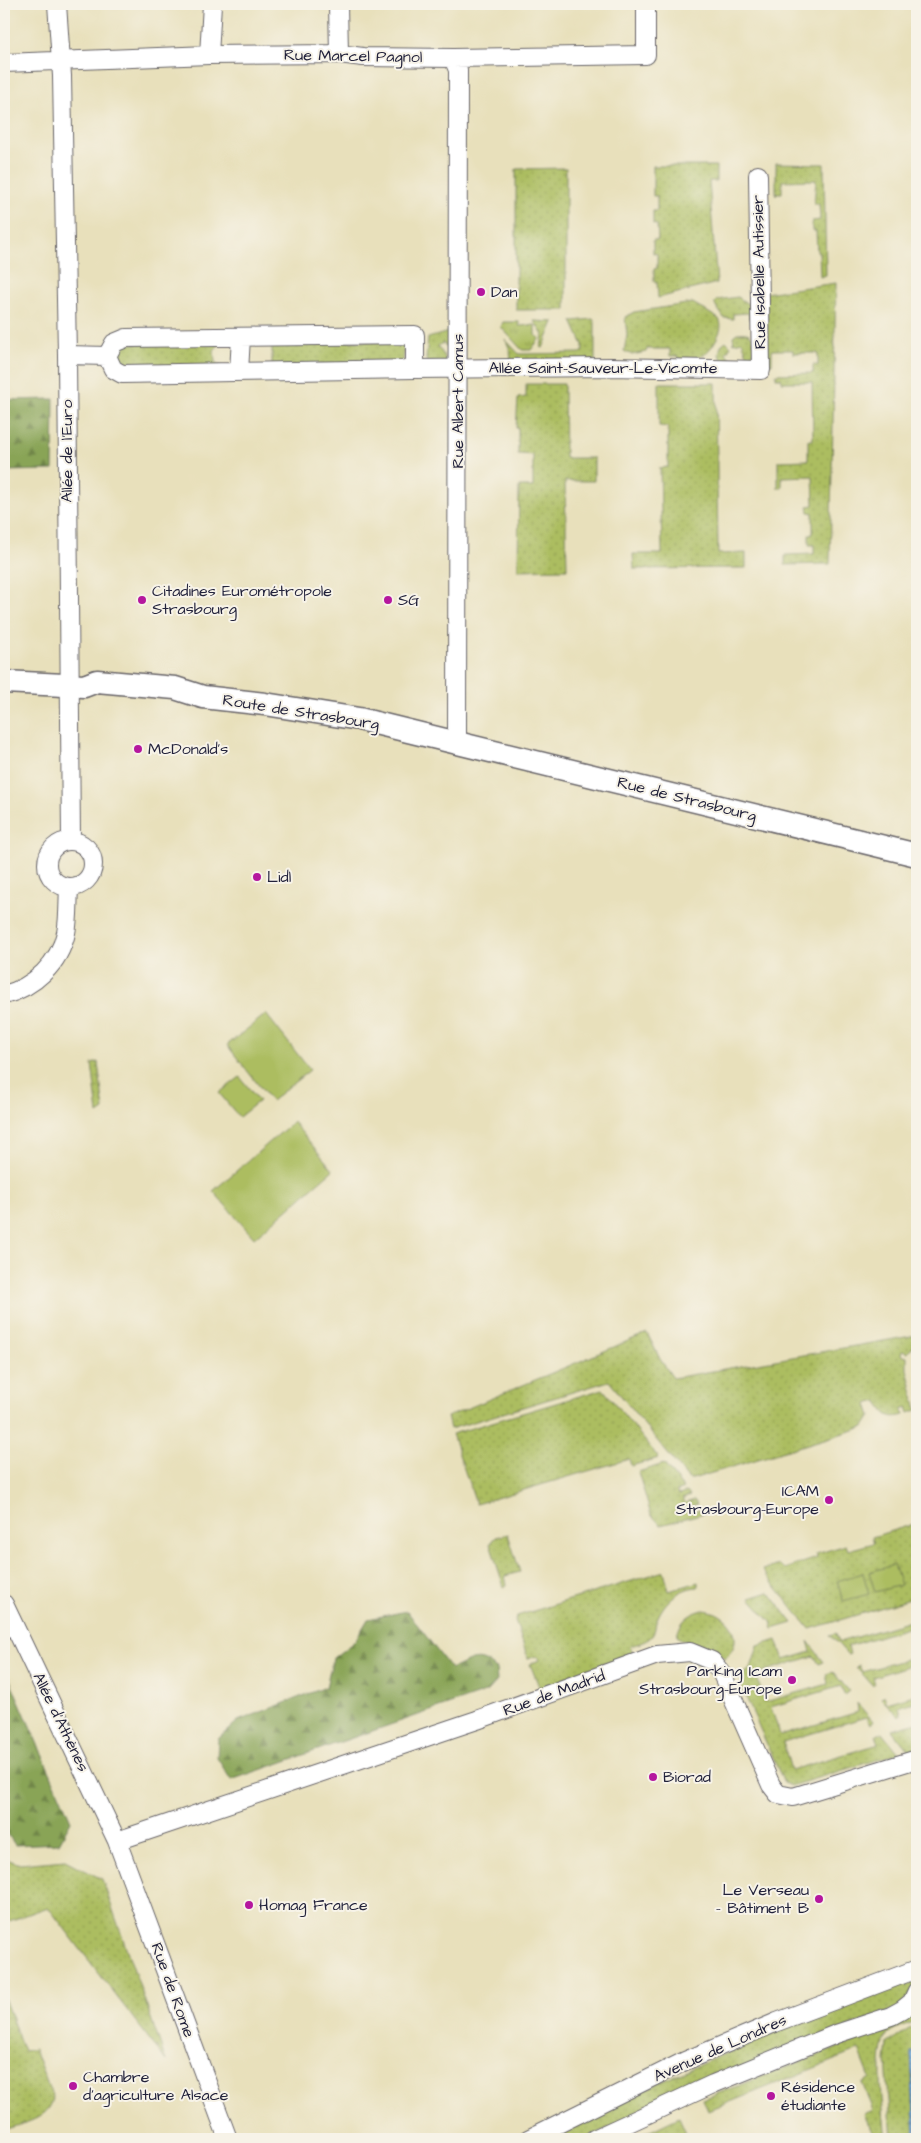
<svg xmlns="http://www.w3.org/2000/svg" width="921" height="2143" viewBox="0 0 921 2143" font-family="'Architects Daughter',sans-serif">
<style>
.grass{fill:url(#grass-dots);stroke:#67704e}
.forest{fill:url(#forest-firs);stroke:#566348}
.park{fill:url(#park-tufts);stroke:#67704e}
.pitch{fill:#acbd60;stroke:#67704e}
.water{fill:url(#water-rules);stroke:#4c6a92}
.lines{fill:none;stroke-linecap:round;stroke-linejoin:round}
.minor-casing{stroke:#676468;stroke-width:20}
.major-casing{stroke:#676468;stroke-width:25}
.minor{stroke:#fff;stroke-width:18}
.major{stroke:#fff;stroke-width:22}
.poi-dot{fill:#b5179e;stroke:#f7f3e8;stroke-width:2}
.labels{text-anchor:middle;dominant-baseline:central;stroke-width:4;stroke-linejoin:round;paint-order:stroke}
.street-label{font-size:16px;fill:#22223b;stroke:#f7f3e8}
.poi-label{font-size:16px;fill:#22223b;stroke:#f7f3e8;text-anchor:start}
</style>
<defs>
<pattern id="grass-dots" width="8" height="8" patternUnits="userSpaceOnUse" patternTransform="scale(1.25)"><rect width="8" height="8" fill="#acbd60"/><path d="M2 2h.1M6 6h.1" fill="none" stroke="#94a254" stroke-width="1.8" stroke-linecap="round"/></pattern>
<pattern id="forest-firs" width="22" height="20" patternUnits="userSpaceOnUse" patternTransform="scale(1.25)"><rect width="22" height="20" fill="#89a456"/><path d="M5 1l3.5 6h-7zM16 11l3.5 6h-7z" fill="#708548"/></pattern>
<pattern id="park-tufts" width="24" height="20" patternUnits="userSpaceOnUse" patternTransform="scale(1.25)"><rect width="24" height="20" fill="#acbd60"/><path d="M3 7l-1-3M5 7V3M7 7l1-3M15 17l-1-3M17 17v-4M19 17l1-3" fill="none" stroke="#94a254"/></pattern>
<pattern id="water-rules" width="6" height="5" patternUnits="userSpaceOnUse" patternTransform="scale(1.25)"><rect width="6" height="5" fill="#76b3e8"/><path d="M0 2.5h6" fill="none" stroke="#6091bd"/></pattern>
</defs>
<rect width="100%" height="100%" fill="#f7f3e8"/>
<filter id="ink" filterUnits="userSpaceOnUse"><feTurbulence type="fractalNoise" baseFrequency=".02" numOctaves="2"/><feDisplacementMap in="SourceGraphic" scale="10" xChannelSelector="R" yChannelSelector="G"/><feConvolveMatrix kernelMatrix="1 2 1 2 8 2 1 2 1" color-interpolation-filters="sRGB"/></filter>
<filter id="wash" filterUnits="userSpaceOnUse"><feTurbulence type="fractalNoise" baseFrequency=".0096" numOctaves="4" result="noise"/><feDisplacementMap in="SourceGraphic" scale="20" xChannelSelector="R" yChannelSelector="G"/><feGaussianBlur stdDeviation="1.12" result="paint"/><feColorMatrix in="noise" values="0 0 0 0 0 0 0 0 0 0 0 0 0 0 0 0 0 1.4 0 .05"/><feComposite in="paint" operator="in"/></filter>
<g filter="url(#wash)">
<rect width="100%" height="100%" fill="#e8e0bb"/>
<!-- grass -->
<path class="grass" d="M776,163L824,164L826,275L820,277L819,252H817L816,231H812V221L820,220L819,204H814L816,180L782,181V193H776V196Z
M653,166H716V181H709L717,283L658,298L657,282H654V269L657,268V254L653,253V240H658L657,225L653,224V211H657V196H653Z
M566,168V310H516V169Z
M836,283L830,564L785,565V555L814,554V545H809V534H813V513L809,512L808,506L814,505L813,476L782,477V488H778V461L808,460V440H813L812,382H782L781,378H776V374L813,373V365H818V353H793V350H772V364H766L765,293Z
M738,297L752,307V318L749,319V313L733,314V319L724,318L715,305V302L717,300Z
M693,303L719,319C723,327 720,331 717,338C708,355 700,359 682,361L677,356H670V349H647L646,352L632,355L624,351L627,335L625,317L634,312Z
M593,319L595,322V361L511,362L510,350L505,339L519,354L580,353L583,351V345L572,321Z
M534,321L554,322L543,348L541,347L543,335Z
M452,331L451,352L443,343L438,346L449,364H428L426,359L428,338Z
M737,333C740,333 746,332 749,334C759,340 756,361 743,363L740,359L747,355L742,341L734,343L733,336Z
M272,340L398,342L403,345L404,353L403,362L272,366Z
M726,341L731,346L726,353L732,360L737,359V362L723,361L719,354L721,345Z
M222,342L214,350L215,362L222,367L125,369L117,364L116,353L123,344Z
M659,383H716L718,554L746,553V568L634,569L633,554H662L660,468L668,467V427L659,426Z
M526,384H564L565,458H594V481H565L567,569L518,570L519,487H533V455L518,454V428H516L518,398L526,397Z
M98,1062L104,1110L98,1114L92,1064Z
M647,1333L660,1359L673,1378L917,1335V1341L908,1353L902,1351L901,1355L907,1357V1369L917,1410L909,1413L907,1407L902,1409L904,1415C889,1420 884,1414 878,1401L867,1404L871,1416L864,1427L689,1480L609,1381L450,1429L447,1417Z
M603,1389L659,1458L631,1466L629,1459L476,1504L452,1434Z
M664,1464L684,1489L676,1492L679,1495L687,1492L690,1496L682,1499L686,1503L694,1500L697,1504L689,1507L693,1512L701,1509L704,1513L661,1525L651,1515L638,1472Z
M917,1523V1597L810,1629L762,1570L780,1565L784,1569L817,1558L816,1554L846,1545L848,1550L874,1543L872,1537Z
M508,1534L520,1572L505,1576L507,1585L504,1587L490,1544L496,1537Z
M664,1571L669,1591L698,1582V1587C678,1588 662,1604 656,1622C655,1627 655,1633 651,1637C646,1642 637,1644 630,1646L633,1655L540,1689L530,1664L539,1660L537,1656L528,1659L515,1620L517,1616Z
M769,1592L793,1623L773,1629L771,1622L750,1598Z
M703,1610C728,1611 748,1639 725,1658C717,1653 710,1647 700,1644C692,1641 684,1643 677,1636C680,1621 688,1614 703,1610Z
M917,1619V1625L848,1646L850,1654L848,1655L830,1635L836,1633L839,1642Z
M777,1640L784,1660L811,1652L808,1641L824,1662L819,1664L814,1656L756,1674L765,1702L828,1684L826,1674L833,1672L849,1691L844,1695L841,1686L771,1707L780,1735L858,1712L857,1703L873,1721L870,1725L866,1717L783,1742L791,1770L879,1744L876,1735L883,1733L899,1753L791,1786L784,1783L741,1686L742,1676L751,1668L758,1646Z
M917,1656V1663L873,1677L875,1684L873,1686L856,1667L859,1665L862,1672Z
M917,1694V1701L899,1707L901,1715L899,1717L881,1698L884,1695L887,1703Z
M917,1723V1748L908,1750L892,1730Z
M4,1858L20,1864L65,1860L102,1879L166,2061L48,1907L4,1923Z
M917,1979L909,1996L898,2008L713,2079L585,2139H548L660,2082L789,2026Z
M4,1998L24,2051L34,2049L53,2098C49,2120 22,2123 4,2130Z
M917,2011V2021C909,2024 895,2027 889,2033C874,2050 884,2116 886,2139H875L864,2114L873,2110L862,2083L870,2078L859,2050L708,2111L703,2099L895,2026Z
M917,2026V2050L911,2053L915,2139H892L886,2061L888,2043L909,2029Z
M679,2117L688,2137L684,2139H634Z"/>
<!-- forest -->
<path class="forest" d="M54,399L53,470L4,471V400Z
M407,1611L451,1669C471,1661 478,1652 496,1669L497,1681L488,1691L231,1780L217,1758L218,1739L238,1721L326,1687L333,1658L355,1641L368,1619Z
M4,1666L71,1821L59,1843L15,1845L4,1829Z"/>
<!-- park -->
<path class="park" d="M503,322H519V326L535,325V335L540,338L531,350H522L501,327Z"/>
<!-- pitch -->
<path class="pitch" d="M266,1014L310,1070L271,1101L227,1045Z
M240,1077L259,1101L239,1117L219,1093Z
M293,1122L333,1170L254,1238L213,1191Z
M894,1565L901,1585L875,1592L869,1572Z
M863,1573L869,1594L843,1601L837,1581Z"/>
<!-- water -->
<path class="water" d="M917,2050V2139H915L911,2052Z"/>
</g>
<g filter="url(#ink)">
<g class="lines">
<!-- minor casing -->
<g class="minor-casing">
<path id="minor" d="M57,4L62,76L67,355L71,841
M338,4L339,54
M209,55L212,4
M453,58L458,70L457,744
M4,63L209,55L339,54L363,57L453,58L646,55V4
M415,335V369L122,374L113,369L107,356L114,343L126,338Z
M67,355L107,356
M415,369L611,367L761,370L758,175
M239,372L241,337
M47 864a23 23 0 1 1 46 0a23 23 0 1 1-46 0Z
M4,995C34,987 59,964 66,933C69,918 68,902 69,887
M4,1604L117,1841L228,2139
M117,1841L477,1720L657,1655L690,1652L712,1661L722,1674L771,1785L778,1794L793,1797L917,1759
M528,2139L685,2061L777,2022L917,1969
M594,2139L713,2084L836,2034L891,2016L902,2010L912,2002L917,1991"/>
</g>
<!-- major casing -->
<g class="major-casing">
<path id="major" d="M4,682L84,686L97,681L175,688L203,697L265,704L359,719L917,855"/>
</g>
<!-- minor -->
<use href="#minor" class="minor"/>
<!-- major -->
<use href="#major" class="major"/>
</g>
</g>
<!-- markers -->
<g class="poi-dot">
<circle cx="481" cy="292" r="5"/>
<circle cx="142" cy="600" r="5"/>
<circle cx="388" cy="600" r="5"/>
<circle cx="138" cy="749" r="5"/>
<circle cx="257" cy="877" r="5"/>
<circle cx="829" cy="1500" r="5"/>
<circle cx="792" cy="1680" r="5"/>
<circle cx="653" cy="1777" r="5"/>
<circle cx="819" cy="1899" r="5"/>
<circle cx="249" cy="1905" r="5"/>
<circle cx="73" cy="2086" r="5"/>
<circle cx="771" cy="2096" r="5"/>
</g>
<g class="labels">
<!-- street labels -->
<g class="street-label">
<text transform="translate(353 56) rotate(1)">Rue Marcel Pagnol</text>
<text transform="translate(759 272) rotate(-91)">Rue Isabelle Autissier</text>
<text x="603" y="368">Allée Saint-Sauveur-Le-Vicomte</text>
<text transform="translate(458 401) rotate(-90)">Rue Albert Camus</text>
<text transform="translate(67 451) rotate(-90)">Allée de l'Euro</text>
<text transform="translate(301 712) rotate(9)">Route de Strasbourg</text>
<text transform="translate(687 799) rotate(14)">Rue de Strasbourg</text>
<text transform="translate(554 1693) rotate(-20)">Rue de Madrid</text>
<text transform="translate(61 1722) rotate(64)">Allée d'Athènes</text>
<text transform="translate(173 1990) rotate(70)">Rue de Rome</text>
<text transform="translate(720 2048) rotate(-24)">Avenue de Londres</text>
</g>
<!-- poi labels -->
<g class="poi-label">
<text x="491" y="292">Dan</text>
<text x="152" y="591">Citadines Eurométropole<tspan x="152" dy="18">Strasbourg</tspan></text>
<text x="398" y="600">SG</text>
<text x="148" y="749">McDonald's</text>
<text x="267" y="877">Lidl</text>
<text x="819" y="1491" text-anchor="end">ICAM<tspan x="819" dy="18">Strasbourg-Europe</tspan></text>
<text x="782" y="1671" text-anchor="end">Parking Icam<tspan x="782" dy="18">Strasbourg-Europe</tspan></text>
<text x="663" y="1777">Biorad</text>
<text x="809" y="1890" text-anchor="end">Le Verseau<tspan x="809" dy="18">- Bâtiment B</tspan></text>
<text x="259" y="1905">Homag France</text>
<text x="83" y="2077">Chambre<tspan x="83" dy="18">d'agriculture Alsace</tspan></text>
<text x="781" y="2087">Résidence<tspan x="781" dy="18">étudiante</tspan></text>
</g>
</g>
<!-- margin -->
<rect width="921" height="2143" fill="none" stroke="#f7f3e8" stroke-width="20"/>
</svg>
